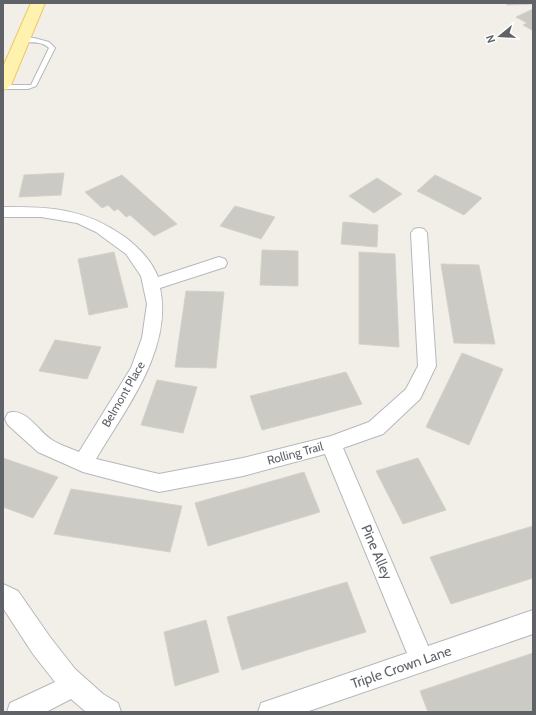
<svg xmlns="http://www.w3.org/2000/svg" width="536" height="715" viewBox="0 0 536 715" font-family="Cabin,sans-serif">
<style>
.building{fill:#cccac5;stroke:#d6d1c6}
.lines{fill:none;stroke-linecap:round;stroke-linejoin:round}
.service-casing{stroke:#b5b8bc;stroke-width:2}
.minor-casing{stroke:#b5b8bc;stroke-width:2}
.primary-casing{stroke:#f2c960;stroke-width:2}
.service{fill:#fff;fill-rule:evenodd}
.minor{fill:#fff;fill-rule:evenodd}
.primary{fill:#fff2af;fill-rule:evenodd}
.labels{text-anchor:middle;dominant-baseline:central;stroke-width:3;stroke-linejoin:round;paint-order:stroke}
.street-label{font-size:12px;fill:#5f6368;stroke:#fff}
.near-street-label{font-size:14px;fill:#5f6368;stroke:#fff}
</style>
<rect width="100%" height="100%" fill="#f1efe8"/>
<!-- building -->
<path class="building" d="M506,3H532L533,4L507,5Z
M533,9V29L532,30L523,25L527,23L516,17Z
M64,173L61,195L19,197L24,175Z
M122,175L177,224L154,236L130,215L126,217L118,209L114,211L108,205L102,208L85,192Z
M435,175L482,198L464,215L417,191Z
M377,178L402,194L374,213L349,196Z
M235,206L275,217L261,239L220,226Z
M343,222L378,225L377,247L341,244Z
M262,250L298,251V286L260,285Z
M114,252L128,307L89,315L78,259Z
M359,252L395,254L399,347L359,344Z
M441,264L479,265L495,344L454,343Z
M186,291L224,292L216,368L175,367Z
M55,340L101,347L87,379L39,371Z
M462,353L503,369L469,445L426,427Z
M346,372L362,404L262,430L250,396Z
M157,380L197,387L183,433L141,425Z
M3,458L58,477L33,518L3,507Z
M418,458L446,510L403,524L376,471Z
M304,472L320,512L208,546L195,503Z
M71,489L182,506L170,552L54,534Z
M533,526V578L451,604L430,557Z
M347,582L366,632L242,670L227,617Z
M206,620L219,672L175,686L164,632Z
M533,653V712H428L420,691Z"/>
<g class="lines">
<!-- service casing -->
<g class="service-casing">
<path id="service" d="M34,38L49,42L55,48L36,86L28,89H3V85H31L49,48C40,39 28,45 19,40L22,38Z"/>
</g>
<!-- minor casing -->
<g class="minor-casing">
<path id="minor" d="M3,207C52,207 84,208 125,237C138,247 152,261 158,277L219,257L225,259L227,263L225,267L160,288C173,349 126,408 96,459L159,474L243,458L331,436L369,422L406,389L418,366L411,233L414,229L419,228L424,229L427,233L436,366L420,399L383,434L343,448L428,646L533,610V634L306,712H258L261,703L270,700L407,653L325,454L243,476L159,492L83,472L38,452L8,425L5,419L8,413C26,407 38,431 52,440C60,445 70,448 79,452L131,368L142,338L147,304L141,276L126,254L96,232L77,223L41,217H3Z
M3,584L18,591L50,637L75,669L103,694L118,703L121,712H86L71,699L46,712H7L10,703L55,682L33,654L3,608Z"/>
</g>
<!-- primary casing -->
<g class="primary-casing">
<path id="primary" d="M31,3H45L11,85L8,88L3,90V67Z"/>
</g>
<!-- service -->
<use href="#service" class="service"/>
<!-- minor -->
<use href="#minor" class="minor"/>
<!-- primary -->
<use href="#primary" class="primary"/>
</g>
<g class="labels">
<!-- street labels -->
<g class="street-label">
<text transform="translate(123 394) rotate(-60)">Belmont Place</text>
<text transform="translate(295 453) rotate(-15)">Rolling Trail</text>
</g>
<!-- near-street labels -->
<g class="near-street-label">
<text transform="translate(377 552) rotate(67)">Pine Alley</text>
<text transform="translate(401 667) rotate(-19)">Triple Crown Lane</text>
</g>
</g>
<!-- border -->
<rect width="536" height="715" fill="none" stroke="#5f6368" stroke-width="8"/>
<!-- north arrow -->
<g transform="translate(500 36) rotate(252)" stroke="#ffffff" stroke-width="3" paint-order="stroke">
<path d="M0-3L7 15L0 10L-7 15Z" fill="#5f6368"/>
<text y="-6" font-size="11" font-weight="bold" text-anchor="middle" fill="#5f6368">N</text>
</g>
</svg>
